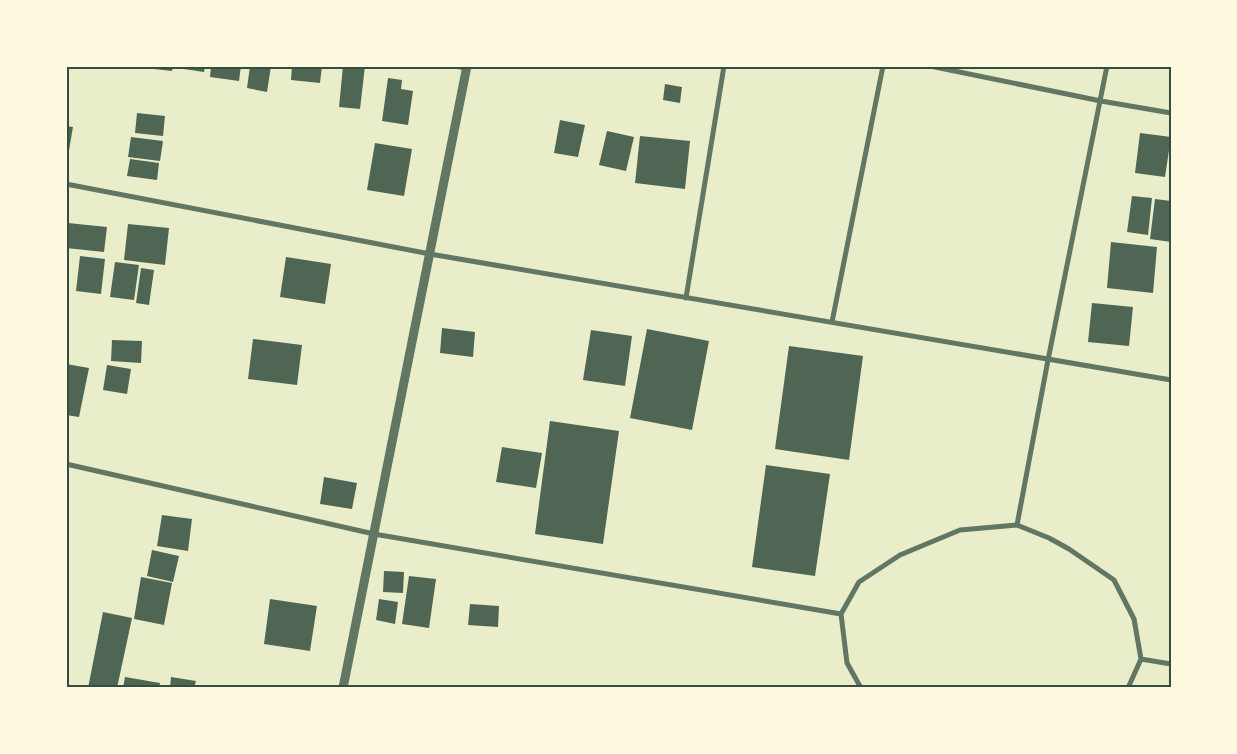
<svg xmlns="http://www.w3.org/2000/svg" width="1237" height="754" viewBox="0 0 1237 754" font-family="'Sofia Sans Condensed',sans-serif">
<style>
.building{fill:#4f6655}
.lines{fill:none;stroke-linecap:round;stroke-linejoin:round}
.minor{stroke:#617663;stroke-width:5}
.tertiary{stroke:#617663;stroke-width:9}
.neatline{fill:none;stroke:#344e41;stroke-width:2}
</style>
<rect width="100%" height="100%" fill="#e9edc9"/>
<!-- building -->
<path class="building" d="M154,66H173L172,71L154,69Z
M178,66H205L204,72L177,68Z
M211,66H241L239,81L210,77Z
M250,66H271L267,92L247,88Z
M292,66H322L320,83L291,80Z
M343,66H365L360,109L339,107Z
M388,78L402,80L401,89L413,91L408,125L382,121Z
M665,84L682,87L680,103L663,100Z
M137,113L165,116L163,136L135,133Z
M560,120L585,125L578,157L554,153Z
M66,126L73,127L67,162H66Z
M607,131L634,137L626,171L599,165Z
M1140,133L1171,137L1165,177L1135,173Z
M640,136L690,141L685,189L635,183Z
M131,137L163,141L160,161L128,157Z
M375,143L412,149L404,196L367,190Z
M130,159L159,163L157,180L127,176Z
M1132,196L1152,198L1148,235L1127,232Z
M1155,199L1171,201V242L1150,239Z
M68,223L107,227L104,252L66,248Z
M128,224L169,228L165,265L124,260Z
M1111,242L1157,247L1153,293L1107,288Z
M80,256L105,259L101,294L76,291Z
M286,257L331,264L325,304L280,297Z
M115,262L139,265L134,300L110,297Z
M141,268L154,270L149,305L136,303Z
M1092,303L1133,307L1129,346L1088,342Z
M442,328L475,332L473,357L440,353Z
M647,329L709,341L692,430L630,418Z
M591,330L632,336L625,386L583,380Z
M253,339L302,345L297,385L248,379Z
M112,340L142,341L141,363L111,361Z
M789,346L863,356L849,460L775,449Z
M66,364L89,368L79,417L66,415Z
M107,365L131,369L127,394L103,390Z
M550,421L619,431L603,544L535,534Z
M502,447L542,453L536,488L496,482Z
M766,465L830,474L815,576L752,567Z
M324,477L357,483L352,509L320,504Z
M162,515L192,519L188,551L157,546Z
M152,550L179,556L173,582L147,576Z
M384,571L404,572L403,593L383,592Z
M409,576L436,579L429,628L402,624Z
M141,577L172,583L164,625L134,619Z
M270,599L317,606L310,651L264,644Z
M379,599L398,602L395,624L376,620Z
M470,604L499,606L498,627L468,625Z
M103,612L132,618L117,688H88Z
M125,677L160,683L159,688H123Z
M171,677L196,681L194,688H170Z"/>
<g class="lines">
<!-- minor -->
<path class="minor" d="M455,66L466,68
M930,66L1101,101L1171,113
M66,184L430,254L1171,380
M686,298L724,66
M832,322L883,66
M66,464L374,534L841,614
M1017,525L1048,360L1107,66
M1141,659L1171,664
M861,688L847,663L841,614L859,582L900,555L960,530L1017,525L1049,538L1069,549L1114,580L1134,619L1141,659L1128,688"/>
<!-- tertiary -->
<path class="tertiary" d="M343,688L467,66"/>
</g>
<!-- border -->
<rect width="1237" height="754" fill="none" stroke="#fefae0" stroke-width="135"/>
<rect x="68" y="68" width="1102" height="618" class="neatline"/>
</svg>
